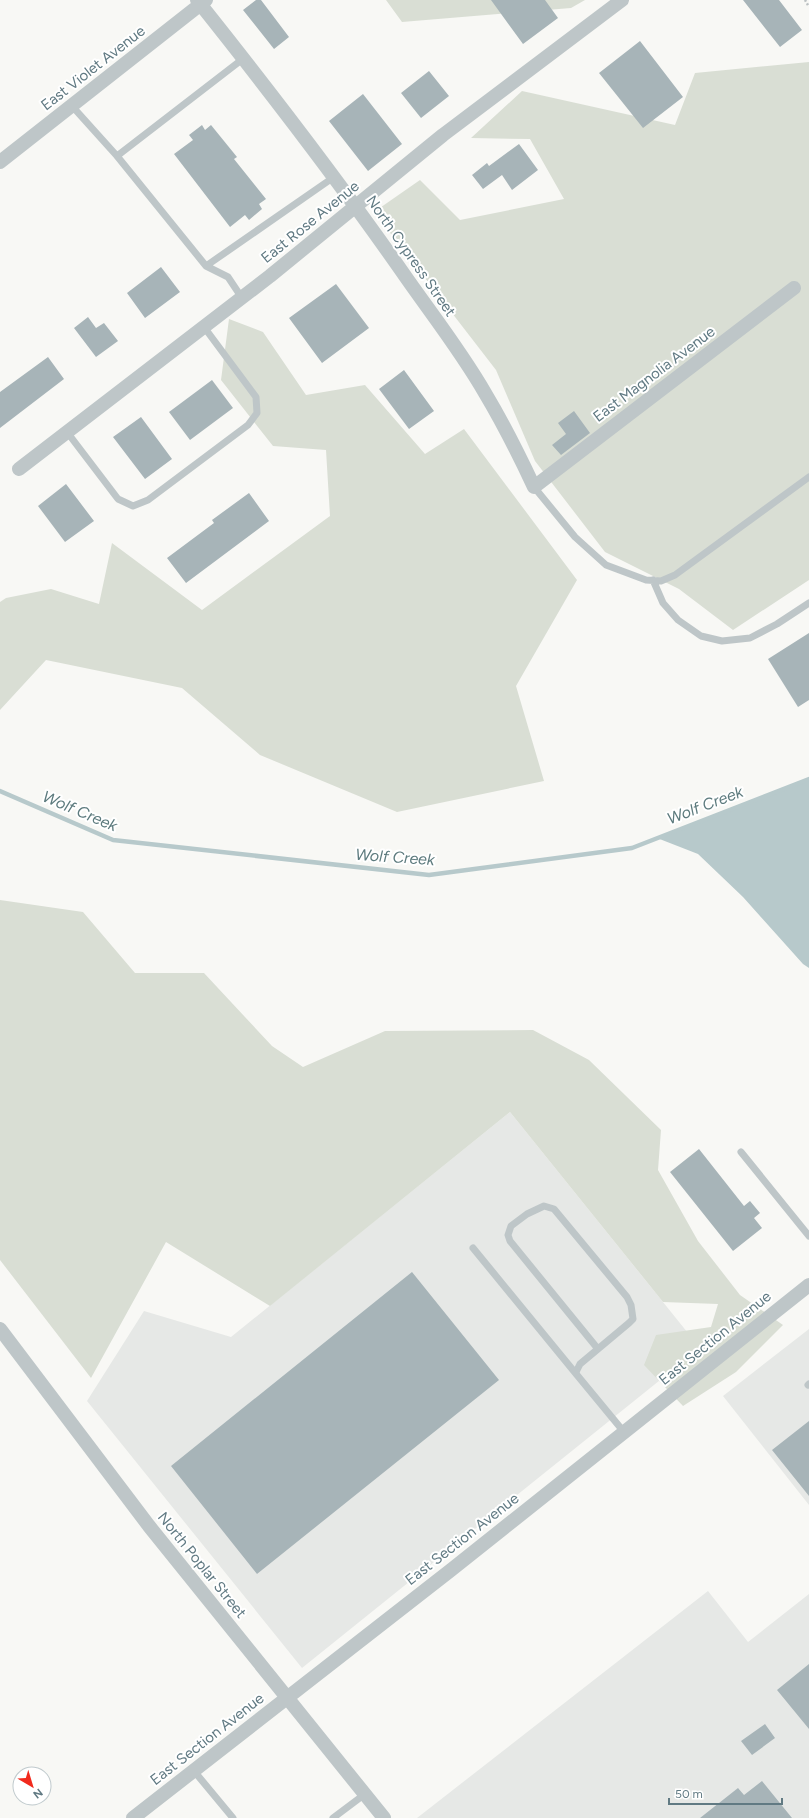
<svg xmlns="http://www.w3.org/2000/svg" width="809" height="1818" viewBox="0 0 809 1818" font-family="Figtree,sans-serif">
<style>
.built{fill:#e6e8e6}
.green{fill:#d9ded4}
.water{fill:#b7c9cb}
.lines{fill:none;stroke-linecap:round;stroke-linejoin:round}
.stream{stroke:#b7c9cb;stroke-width:4.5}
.building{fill:#a7b4b8}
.path{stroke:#bbc0c2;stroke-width:2.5;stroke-dasharray:2 2;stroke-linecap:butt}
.service{stroke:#bec6c8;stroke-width:7}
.minor{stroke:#bec6c8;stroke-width:14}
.labels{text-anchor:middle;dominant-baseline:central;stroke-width:4;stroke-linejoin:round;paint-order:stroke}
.street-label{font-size:15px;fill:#617a83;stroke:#fff}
.water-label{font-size:16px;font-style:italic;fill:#5c7a7d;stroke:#fff}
</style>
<rect width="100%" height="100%" fill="#f8f8f5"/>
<!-- built -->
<path class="built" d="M510,1112L700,1348L302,1668L87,1401L144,1311L231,1337Z
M809,1329V1505L723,1396Z
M708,1591L748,1642L809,1594V1818H417Z"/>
<!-- green -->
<path class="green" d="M386,0H585L571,8L402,22Z
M809,62V580L733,630L679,589L605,552L535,461L496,370L374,212L420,180L460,220L564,199L530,139L471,138L522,91L675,125L695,73Z
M229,319L263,332L306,395L365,385L425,454L464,429L577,580L516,686L544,781L397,812L260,755L182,688L46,660L0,710V602L6,598L51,589L99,604L112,543L202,610L330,516L326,450L273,446L221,380Z
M0,900L83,912L135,973H204L272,1046L303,1067L385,1031L533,1030L589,1060L661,1130L658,1170L698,1241L740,1295L783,1325L736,1372L683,1406L644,1365L656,1335L711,1327L718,1304L663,1302L510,1112L270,1306L166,1242L91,1378L0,1260Z"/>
<!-- water -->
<path class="water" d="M809,779V968L803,964L743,897L698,854L657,838Z"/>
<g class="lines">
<!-- stream -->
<path class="stream" d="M0,791L113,840L429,875L632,848L809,779"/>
</g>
<!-- building -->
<path class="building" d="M256,0H261L289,37L274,49L243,10Z
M491,0H545L558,18L523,44Z
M743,0H779L802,30L780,47Z
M640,41L683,97L643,128L599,73Z
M429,71L449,96L421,118L401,93Z
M363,94L402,144L368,171L329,121Z
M202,125L205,130L211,125L237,157L234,159L266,199L259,204L262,209L249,220L245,215L230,227L174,154L193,140L189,135Z
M519,144L538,170L512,190L502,175L483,189L472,175L487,163L489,166Z
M161,267L180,292L145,318L127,293Z
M336,284L369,328L322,363L289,318Z
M88,317L96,328L104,323L118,341L96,357L74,328Z
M48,357L64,379L0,428V392Z
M404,370L434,411L409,429L379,389Z
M212,380L233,408L190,440L169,412Z
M574,411L590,433L561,455L552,445L566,434L558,423Z
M141,417L172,459L145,479L113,437Z
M66,484L94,521L65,542L38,506Z
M249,493L269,521L186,583L167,558L214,523L212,520Z
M809,633V700L798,707L768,659Z
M699,1149L744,1206L750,1201L760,1213L754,1218L762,1228L733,1251L670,1172Z
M412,1272L499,1380L257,1574L171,1466Z
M809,1421V1496L772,1450Z
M809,1664V1729L777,1690Z
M765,1724L775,1738L752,1755L741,1741Z
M762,1781L792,1818H700L738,1788L744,1795Z"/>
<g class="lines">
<!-- path -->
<path class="path" d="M805,0L809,7"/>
<!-- service -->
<path class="service" d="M72,106L117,156L206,266L228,277L242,298
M117,156L244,58
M206,266L334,177
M67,432L118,499L133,506L148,500L248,425L257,413L256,397L204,327
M534,487L575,537L606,565L646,580L661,581L675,575L809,477
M653,580L663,603L678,620L701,636L722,641L750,638L777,624L809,603
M741,1152L809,1236
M473,1248L577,1375
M598,1349L510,1241L508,1235L511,1226L527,1214L544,1206L554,1209L627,1297L631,1305L633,1319L629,1323L580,1364L576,1372L577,1375L624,1432
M808,1385L809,1384
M194,1771L233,1818
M333,1818L365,1794"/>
<!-- minor -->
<path class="minor" d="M197,0C268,89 338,180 403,273C430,312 461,351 485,393C503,423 519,455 534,487L794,288
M0,162L206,0
M19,469L270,276L443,135L622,0
M0,1329L149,1526L384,1818
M133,1818L451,1570L809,1285"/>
</g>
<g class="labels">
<!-- street labels -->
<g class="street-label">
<text transform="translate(93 68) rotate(-38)">East Violet Avenue</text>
<text transform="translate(310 222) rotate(-39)">East Rose Avenue</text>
<text transform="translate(411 256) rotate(55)">North Cypress Street</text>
<text transform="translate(654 374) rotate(-37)">East Magnolia Avenue</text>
<text transform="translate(715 1338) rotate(-39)">East Section Avenue</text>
<text transform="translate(462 1539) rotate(-38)">East Section Avenue</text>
<text transform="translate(202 1565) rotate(51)">North Poplar Street</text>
<text transform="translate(207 1739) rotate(-38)">East Section Avenue</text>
</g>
<!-- water labels -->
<g class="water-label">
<text transform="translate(705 805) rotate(-21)">Wolf Creek</text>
<text transform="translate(80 811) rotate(23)">Wolf Creek</text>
<text transform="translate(395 857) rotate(4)">Wolf Creek</text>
</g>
</g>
<!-- north arrow -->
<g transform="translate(32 1786) rotate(142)"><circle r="19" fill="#ffffff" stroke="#c0cacd"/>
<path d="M0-3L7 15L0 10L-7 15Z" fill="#f12a1d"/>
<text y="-6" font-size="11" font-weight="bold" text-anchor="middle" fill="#617a83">N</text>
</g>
<!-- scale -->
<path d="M669 1798v6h113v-6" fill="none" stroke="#617a83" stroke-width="2"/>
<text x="675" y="1798" font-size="12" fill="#617a83" stroke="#ffffff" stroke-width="3" paint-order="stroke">50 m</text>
</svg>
